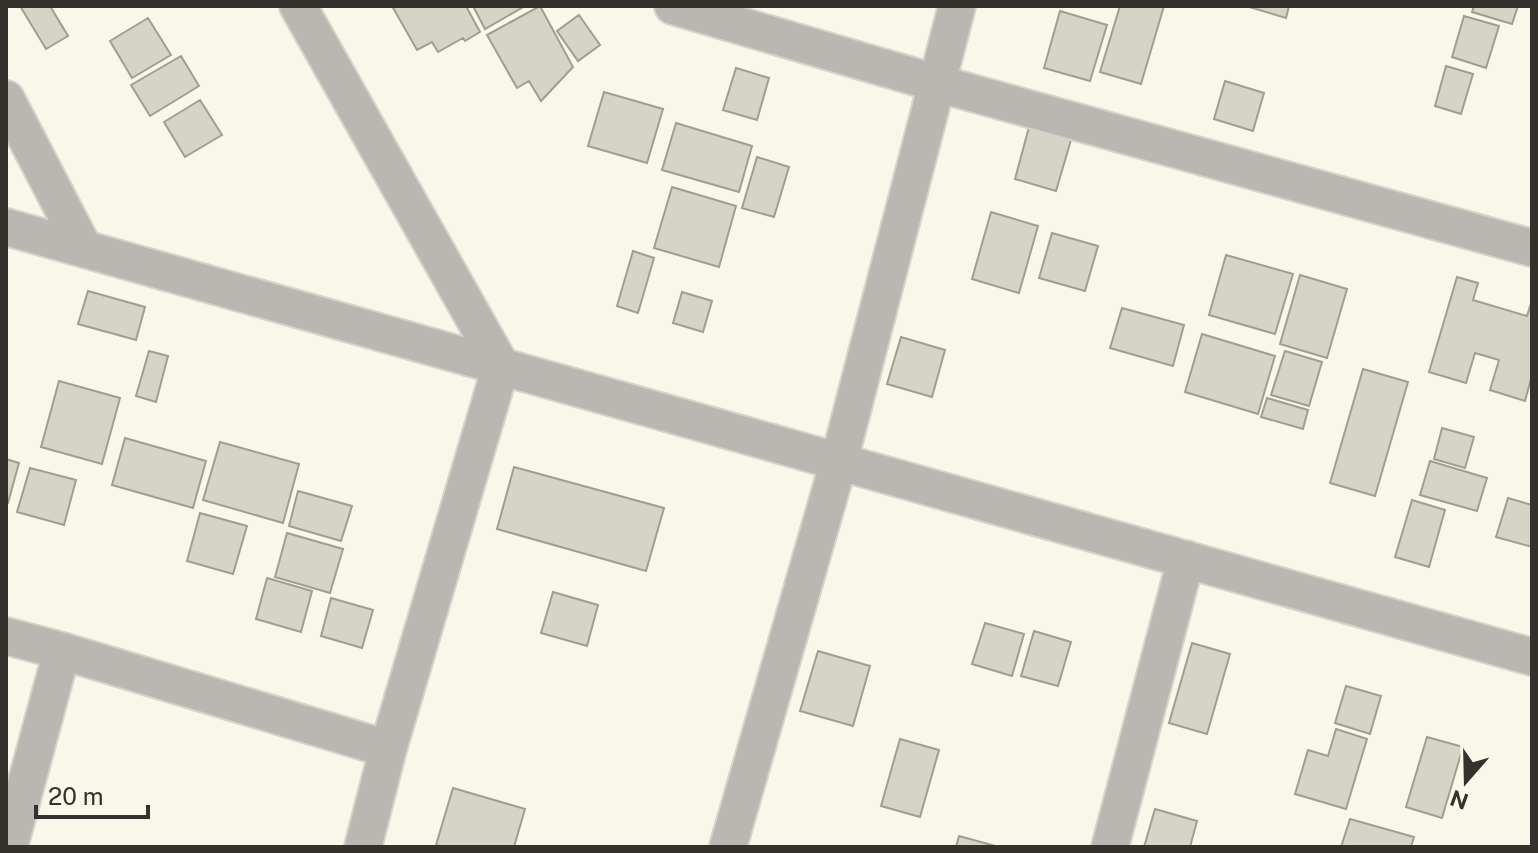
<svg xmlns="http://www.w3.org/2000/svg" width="1538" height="853" viewBox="0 0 1538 853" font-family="'Public Sans',sans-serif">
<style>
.building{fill:#d6d4c6;stroke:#a09e91;stroke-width:2}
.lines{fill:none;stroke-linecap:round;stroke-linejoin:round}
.minor-casing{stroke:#d5d4c7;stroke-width:40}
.minor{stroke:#b8b7b1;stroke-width:36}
</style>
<rect width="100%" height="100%" fill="#f9f7e9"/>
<!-- building -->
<path class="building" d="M20,6H50L68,36L46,49Z
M392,6H466L480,32L465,41L463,38L438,52L432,42L417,50Z
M473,6H525L485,29Z
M540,6L573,67L541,101L529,81L517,88L487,35Z
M1120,6H1164L1141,84L1100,72Z
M1246,6H1289L1286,18Z
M1474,6H1518L1512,24L1472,12Z
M1060,11L1107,25L1090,81L1044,68Z
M579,15L600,45L578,61L557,31Z
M1464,16L1499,26L1486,68L1452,57Z
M148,18L171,55L132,78L110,41Z
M181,56L199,86L150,116L131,85Z
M1446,66L1473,74L1461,114L1435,106Z
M736,68L769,78L757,120L723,110Z
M1225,81L1264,93L1253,131L1214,119Z
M604,92L663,109L647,163L588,146Z
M200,100L222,135L185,157L164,122Z
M676,123L752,146L739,192L662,170Z
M1029,127L1071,140L1056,191L1015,179Z
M757,157L789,167L774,217L742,208Z
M672,187L736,206L719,267L654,248Z
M991,212L1038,226L1019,293L972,279Z
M1052,233L1098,246L1085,291L1039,278Z
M633,251L654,258L638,313L617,306Z
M1226,255L1293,274L1275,334L1209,315Z
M1300,275L1347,289L1327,358L1280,344Z
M1457,277L1478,283L1473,300L1527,316L1532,300V375L1525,401L1490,390L1499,360L1475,353L1466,383L1429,372Z
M88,291L145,307L136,340L78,324Z
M682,292L712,301L703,332L673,323Z
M1122,308L1184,325L1173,366L1110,348Z
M1202,334L1275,356L1258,414L1185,392Z
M901,337L945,350L932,397L887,384Z
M149,351L168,356L156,402L136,396Z
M1285,351L1322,362L1309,406L1271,395Z
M1363,369L1408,382L1375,496L1330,483Z
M59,381L120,398L102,464L41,447Z
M1267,398L1308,410L1303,429L1261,417Z
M1442,428L1474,437L1465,468L1434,459Z
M125,438L206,461L193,508L112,485Z
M220,442L299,464L283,523L203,500Z
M6,459L19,463L8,503H6Z
M1430,461L1487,478L1477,511L1420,495Z
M514,467L664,508L646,571L497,529Z
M30,468L76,480L64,525L17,512Z
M298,491L352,506L341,541L289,526Z
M1508,498L1532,505V547L1496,537Z
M1412,500L1445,510L1429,567L1395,557Z
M200,513L247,526L233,574L187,561Z
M287,533L343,549L330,593L275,577Z
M267,578L312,591L301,632L256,619Z
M553,592L598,605L587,646L541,633Z
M331,598L373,610L362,648L321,636Z
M985,623L1024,634L1012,676L972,664Z
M1034,631L1071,642L1058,686L1021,676Z
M1192,643L1230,654L1207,734L1169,723Z
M818,651L870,666L853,726L800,711Z
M1346,686L1381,696L1370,734L1335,723Z
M1336,729L1367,739L1346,809L1295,794L1308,750L1328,756Z
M1427,737L1463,747L1442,818L1406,807Z
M900,739L939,750L920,817L881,806Z
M453,788L525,809L514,847H443L436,845Z
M1155,809L1197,821L1190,847H1144Z
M1350,819L1414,837L1411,847H1341Z
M959,836L999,847H956Z"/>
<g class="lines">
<!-- minor casing -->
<g class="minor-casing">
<path id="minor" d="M298,6L501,366L388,749L363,847
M673,6L936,83L1532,248
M6,99L84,249
M6,227L1532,657
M6,636L62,651L388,749
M9,847L62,651
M728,847L839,461L957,6
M1110,847L1186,559"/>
</g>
<!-- minor -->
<use href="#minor" class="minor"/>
</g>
<!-- border -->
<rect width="1538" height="853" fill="none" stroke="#33322c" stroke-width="16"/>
<!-- north arrow -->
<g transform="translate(1466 781) rotate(200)" stroke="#f9f7e9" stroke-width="6" paint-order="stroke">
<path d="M0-6L14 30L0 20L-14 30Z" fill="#33322c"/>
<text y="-12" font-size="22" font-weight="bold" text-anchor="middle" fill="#33322c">N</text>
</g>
<!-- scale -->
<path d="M36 805v12h112v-12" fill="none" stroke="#33322c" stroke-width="4"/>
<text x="48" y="805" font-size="24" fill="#33322c" stroke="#f9f7e9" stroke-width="6" paint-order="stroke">20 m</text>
</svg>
